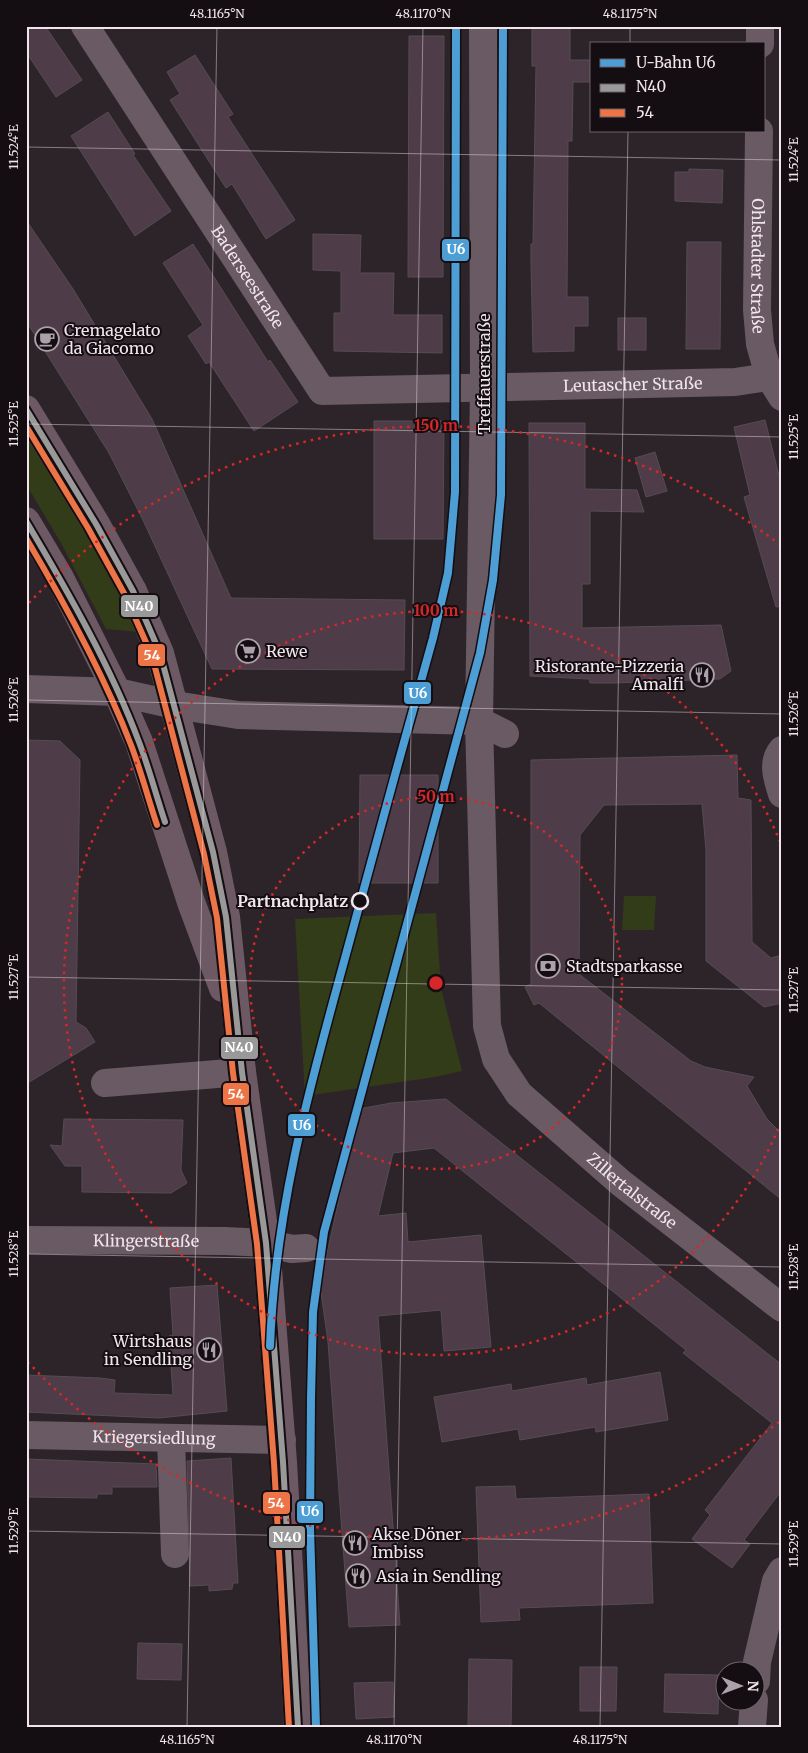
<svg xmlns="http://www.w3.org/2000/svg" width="808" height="1753" viewBox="0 0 808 1753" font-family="Merriweather,serif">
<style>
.green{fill:#333c18}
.building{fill:#4e3c48;stroke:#554d52}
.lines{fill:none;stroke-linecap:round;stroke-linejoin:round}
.minor{stroke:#6a5a63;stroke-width:28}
.major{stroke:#6d5964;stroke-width:28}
.bus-1-casing{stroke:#140d11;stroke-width:10}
.bus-2-casing{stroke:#140d11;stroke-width:10}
.bus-1{stroke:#999;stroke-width:6}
.bus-2{stroke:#ec7446;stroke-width:6}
.metro-1-casing{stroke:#140d11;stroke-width:11}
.metro-1{stroke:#4d9ed5;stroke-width:8}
.ticks{fill:none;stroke:#f1e5ec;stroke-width:1;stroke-opacity:0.45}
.ring{fill:none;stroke:#d62828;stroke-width:2.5;stroke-dasharray:2.5 5}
.stop-dot{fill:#140d11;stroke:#f1e5ec;stroke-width:2.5}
.labels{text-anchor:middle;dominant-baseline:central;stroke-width:4;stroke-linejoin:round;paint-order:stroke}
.street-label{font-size:16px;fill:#f1e5ec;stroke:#140d11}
.poi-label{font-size:16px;fill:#f1e5ec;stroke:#140d11;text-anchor:start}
.stop-label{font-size:16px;font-weight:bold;fill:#f1e5ec;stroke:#140d11;text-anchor:end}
.centre{fill:#d62828;stroke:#140d11;stroke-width:2.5}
.ring-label{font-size:15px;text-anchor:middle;font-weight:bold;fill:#d62828;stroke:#140d11;stroke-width:4;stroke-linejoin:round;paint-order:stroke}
.line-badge{stroke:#140d11;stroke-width:2}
.badge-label{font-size:14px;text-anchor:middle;font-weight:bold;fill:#fff}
.neatline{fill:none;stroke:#f1e5ec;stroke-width:2}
.ticks-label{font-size:12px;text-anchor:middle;fill:#f1e5ec}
</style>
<rect width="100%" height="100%" fill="#2d2429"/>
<!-- green -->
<path class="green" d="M26,432L113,577L140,632L106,629L61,543L26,484Z
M624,896H656L654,930H622Z
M436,913L441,988L462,1071L435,1077L305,1096L295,919Z"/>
<!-- building -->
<path class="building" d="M26,26H45L82,80L56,97L26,52Z
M532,26H570V60H592V82H573L572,141H568L567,297H588V326H574V351L533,352L531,263V244H533L536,66H532Z
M409,36H444L443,277H408Z
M195,55L233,114L228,117L295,220L266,239L232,184L226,188L170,100L180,94L167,72Z
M108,112L135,154L133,155L171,211L135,236L71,136Z
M689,169L723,170L722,203L675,201V172H689Z
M26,220L73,289L152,419L231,598L405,600L404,670L212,669L142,518L109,453L26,321Z
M313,234L361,235L360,273H394L393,315H442V353L334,351V313H341V271L313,270Z
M687,242H721L720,349H686Z
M193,244L268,362L270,360L298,402L254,431L209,362L206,364L188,336L203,325L163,263Z
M618,318H646V350H618Z
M765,420L782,488V606L776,607L744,497L750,495L734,427Z
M374,421H444L443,539H374Z
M529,423H585V489L637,490L644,512L590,511V584H582V628L721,625L731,671L720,679L614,683H590L589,679L530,676Z
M655,452L667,491L646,497L635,458Z
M26,740L60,741L80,760L76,1022L86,1028L95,1042L26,1084Z
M737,755L738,798L751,800L752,942L771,958L782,955V1003L764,1007L706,961V850L702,804L604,805L580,835L579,974L691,1061L705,1067L754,1077L747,1086L767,1119L782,1134V1200L539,1003L534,1005L525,987L531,984V760Z
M360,775H438V883H359Z
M446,1099L782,1365V1490L744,1540L750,1544L732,1568L692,1539L710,1515L705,1510L772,1423L683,1353L686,1350L434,1148L393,1153L378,1216L406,1213L408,1242L481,1235L491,1347L444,1351L441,1310L378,1316L400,1625L349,1627L328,1342L320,1285L359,1109L391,1103Z
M64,1119L183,1120L181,1170L187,1183L171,1193L82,1192V1166H65L50,1145L62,1146Z
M217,1285L227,1411L159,1418L26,1412V1375L100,1378L115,1380L114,1393L173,1395L169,1336L173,1335L170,1288Z
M660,1372L668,1420L596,1432L595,1427L520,1440L518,1429L442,1442L434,1397L511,1384L512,1391L586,1378L587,1385Z
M231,1458L238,1583H233L232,1589L209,1591V1585L190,1586L187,1461Z
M26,1459L156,1464L157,1487H112V1494H97V1498L26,1497Z
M515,1486L516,1499L649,1494L653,1603L519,1608L520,1620L481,1622L476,1487Z
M138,1643L182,1644L181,1680L137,1679Z
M469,1659L512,1660L511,1727H468Z
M580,1667H617L616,1711H580Z
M665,1674L719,1675L718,1714L664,1712Z
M393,1682L394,1717L356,1719L354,1683Z"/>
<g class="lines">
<!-- minor -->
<g class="minor">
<path id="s1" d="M85,26L322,391L735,382L782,375"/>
<path id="s2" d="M483,26L484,389L479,721L487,1026L496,1059L519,1094L621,1183L782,1308"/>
<path d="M760,44V26"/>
<path id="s3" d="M759,131L757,310L760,344L769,376L782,397"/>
<path d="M26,689L117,692L175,705L238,715L479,721L505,734"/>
<path d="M782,750C771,763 778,780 782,794"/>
<path d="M105,1083L242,1072"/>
<path id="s4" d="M26,1240L225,1241L266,1243L292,1249L306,1248"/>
<path id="s5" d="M26,1435L282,1440"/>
<path d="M171,1439L175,1554"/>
<path d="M756,1681L757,1662L776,1581L782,1571"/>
<path d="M752,1727L754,1700"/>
</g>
<!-- major -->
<path class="major" d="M26,409L96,524L133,591L160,653L213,852L226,917L242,1072L266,1243L283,1462L298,1727
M26,521L60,578L117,692L139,742L191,902L223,988"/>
<!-- bus-1 casing -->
<g class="bus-1-casing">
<path id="bus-1" d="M26,409L96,524L133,591L160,653L213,852L226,917L242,1072L266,1243L283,1462L298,1727
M26,521C67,590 111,667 139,742C149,768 156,795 165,822"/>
</g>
<!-- bus-2 casing -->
<g class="bus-2-casing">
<path id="bus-2" d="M26,426L88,528L125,595L152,656L204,854L217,918L233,1073L257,1244L274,1463L289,1727
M26,538C64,602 105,677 131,745C141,771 148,798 157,825"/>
</g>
<!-- bus-1 -->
<use href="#bus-1" class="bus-1"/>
<!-- bus-2 -->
<use href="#bus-2" class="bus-2"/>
<!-- metro-1 casing -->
<g class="metro-1-casing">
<path id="metro-1" d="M270,1346C275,1213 307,1096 342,969C372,859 402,748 433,638L448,573L455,492L456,26
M316,1727L310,1528L311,1398L313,1312L324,1232L480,653L493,580L501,495L503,26"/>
</g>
<!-- metro-1 -->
<use href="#metro-1" class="metro-1"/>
</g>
<!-- ticks -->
<path class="ticks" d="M630,44V26M26,147L782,160M26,424L782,437M26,700L782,714M26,977L782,990M26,1254L782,1267M26,1531L782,1544M187,1727L217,26M394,1727L423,26M600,1727L628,131"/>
<!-- distance rings -->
<g class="ring">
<circle cx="436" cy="983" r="186"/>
<path d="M781 1122A372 372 0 1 1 781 844"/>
<path d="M779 1422A557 557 0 0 1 29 1363M29 603A557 557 0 0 1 779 544"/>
</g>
<!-- icons -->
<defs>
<g id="cafe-ring" transform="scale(1.25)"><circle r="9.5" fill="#140d11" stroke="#aca1a8" stroke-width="1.5"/><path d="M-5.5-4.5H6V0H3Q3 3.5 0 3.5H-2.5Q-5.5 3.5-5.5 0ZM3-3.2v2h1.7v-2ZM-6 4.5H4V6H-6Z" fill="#aca1a8"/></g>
<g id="supermarket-ring" transform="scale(1.25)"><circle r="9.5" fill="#140d11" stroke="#aca1a8" stroke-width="1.5"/><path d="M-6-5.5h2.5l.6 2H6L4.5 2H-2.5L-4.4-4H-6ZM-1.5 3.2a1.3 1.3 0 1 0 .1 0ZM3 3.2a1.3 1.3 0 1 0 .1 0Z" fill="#aca1a8"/></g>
<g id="restaurant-ring" transform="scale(1.25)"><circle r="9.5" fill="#140d11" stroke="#aca1a8" stroke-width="1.5"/><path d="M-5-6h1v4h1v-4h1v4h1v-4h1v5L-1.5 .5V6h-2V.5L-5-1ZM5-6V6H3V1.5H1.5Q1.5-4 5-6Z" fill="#aca1a8"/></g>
<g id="bank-ring" transform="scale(1.25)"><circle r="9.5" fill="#140d11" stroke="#aca1a8" stroke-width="1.5"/><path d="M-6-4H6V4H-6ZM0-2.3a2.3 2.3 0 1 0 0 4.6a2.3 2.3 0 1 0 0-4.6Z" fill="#aca1a8"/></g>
</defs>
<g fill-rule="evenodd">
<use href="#cafe-ring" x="47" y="339"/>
<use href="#supermarket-ring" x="248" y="651"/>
<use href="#restaurant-ring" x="702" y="675"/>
<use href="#bank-ring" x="548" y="966"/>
<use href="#restaurant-ring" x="209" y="1350"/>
<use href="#restaurant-ring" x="355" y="1543"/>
<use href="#restaurant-ring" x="358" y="1576"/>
</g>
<!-- markers -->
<circle class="stop-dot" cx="360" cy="901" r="8"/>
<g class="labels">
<!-- street labels -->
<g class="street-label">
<text stroke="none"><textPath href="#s3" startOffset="135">Ohlstadter Straße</textPath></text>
<text stroke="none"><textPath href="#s1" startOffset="299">Baderseestraße</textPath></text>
<text transform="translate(484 374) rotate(-90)">Treffauerstraße</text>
<text stroke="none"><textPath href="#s1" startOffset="746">Leutascher Straße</textPath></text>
<text stroke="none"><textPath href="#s2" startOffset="1225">Zillertalstraße</textPath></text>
<text stroke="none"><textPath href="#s4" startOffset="120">Klingerstraße</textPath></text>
<text stroke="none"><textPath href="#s5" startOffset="128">Kriegersiedlung</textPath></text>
</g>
<!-- poi labels -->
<g class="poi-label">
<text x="64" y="330">Cremagelato<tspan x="64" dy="18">da Giacomo</tspan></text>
<text x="266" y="651">Rewe</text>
<text x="684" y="666" text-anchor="end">Ristorante-Pizzeria<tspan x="684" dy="18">Amalfi</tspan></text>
<text x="566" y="966">Stadtsparkasse</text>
<text x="192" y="1341" text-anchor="end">Wirtshaus<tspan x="192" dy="18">in Sendling</tspan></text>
<text x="372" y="1534">Akse Döner<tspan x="372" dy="18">Imbiss</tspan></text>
<text x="376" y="1576">Asia in Sendling</text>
</g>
<!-- stop labels -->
<g class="stop-label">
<text x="348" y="901">Partnachplatz</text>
</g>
</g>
<circle cx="436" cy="983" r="8" class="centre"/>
<g class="ring-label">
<text x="436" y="431">150 m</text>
<text x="436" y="616">100 m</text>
<text x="436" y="802">50 m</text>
</g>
<g class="line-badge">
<rect x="441" y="238" width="29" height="24" rx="5" fill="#4d9ed5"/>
<rect x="120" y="594" width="39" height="24" rx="5" fill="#999"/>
<rect x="137" y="643" width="29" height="24" rx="5" fill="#ec7446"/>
<rect x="403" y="681" width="29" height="24" rx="5" fill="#4d9ed5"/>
<rect x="220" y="1036" width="39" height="24" rx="5" fill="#999"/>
<rect x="222" y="1082" width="28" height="24" rx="5" fill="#ec7446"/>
<rect x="287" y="1113" width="29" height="24" rx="5" fill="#4d9ed5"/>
<rect x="262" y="1491" width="29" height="24" rx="5" fill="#ec7446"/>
<rect x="296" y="1500" width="28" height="24" rx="5" fill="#4d9ed5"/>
<rect x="268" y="1525" width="38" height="24" rx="5" fill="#999"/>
</g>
<g class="badge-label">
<text x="456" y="254">U6</text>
<text x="139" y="611">N40</text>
<text x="152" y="660">54</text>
<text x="418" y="698">U6</text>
<text x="239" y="1052">N40</text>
<text x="236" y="1099">54</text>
<text x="302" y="1130">U6</text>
<text x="276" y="1508">54</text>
<text x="310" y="1516">U6</text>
<text x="287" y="1542">N40</text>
</g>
<!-- border -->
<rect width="808" height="1753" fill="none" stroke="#140d11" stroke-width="55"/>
<!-- legend -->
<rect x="590" y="42" width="175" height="90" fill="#140d11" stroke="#6c6369"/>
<rect x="600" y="59" width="25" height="8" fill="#4d9ed5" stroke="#6c6369"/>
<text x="636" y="68" font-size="15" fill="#f1e5ec">U-Bahn U6</text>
<rect x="600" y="84" width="25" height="8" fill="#999999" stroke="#6c6369"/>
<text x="636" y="92" font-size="15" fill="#f1e5ec">N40</text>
<rect x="600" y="109" width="25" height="8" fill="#ec7446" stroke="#6c6369"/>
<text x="636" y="118" font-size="15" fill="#f1e5ec">54</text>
<!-- north arrow -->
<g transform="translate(740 1686) rotate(91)"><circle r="24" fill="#140d11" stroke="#6c6369"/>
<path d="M0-4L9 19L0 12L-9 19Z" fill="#aca1a8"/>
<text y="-8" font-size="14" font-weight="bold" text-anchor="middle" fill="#f1e5ec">N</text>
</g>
<rect x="28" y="28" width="752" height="1698" class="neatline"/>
<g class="ticks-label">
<text x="217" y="18">48.1165°N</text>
<text x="423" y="18">48.1170°N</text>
<text x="630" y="18">48.1175°N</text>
<text transform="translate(14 147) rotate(-90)" y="4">11.524°E</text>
<text transform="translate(794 160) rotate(-90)" y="4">11.524°E</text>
<text transform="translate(14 424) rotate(-90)" y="4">11.525°E</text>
<text transform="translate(794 437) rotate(-90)" y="4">11.525°E</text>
<text transform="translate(14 700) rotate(-90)" y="4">11.526°E</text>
<text transform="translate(794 714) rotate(-90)" y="4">11.526°E</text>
<text transform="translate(14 977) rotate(-90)" y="4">11.527°E</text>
<text transform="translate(794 990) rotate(-90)" y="4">11.527°E</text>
<text transform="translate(14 1254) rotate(-90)" y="4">11.528°E</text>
<text transform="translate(794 1267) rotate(-90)" y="4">11.528°E</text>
<text transform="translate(14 1531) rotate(-90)" y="4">11.529°E</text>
<text transform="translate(794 1544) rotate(-90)" y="4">11.529°E</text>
<text x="187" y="1744">48.1165°N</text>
<text x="394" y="1744">48.1170°N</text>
<text x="600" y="1744">48.1175°N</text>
</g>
</svg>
